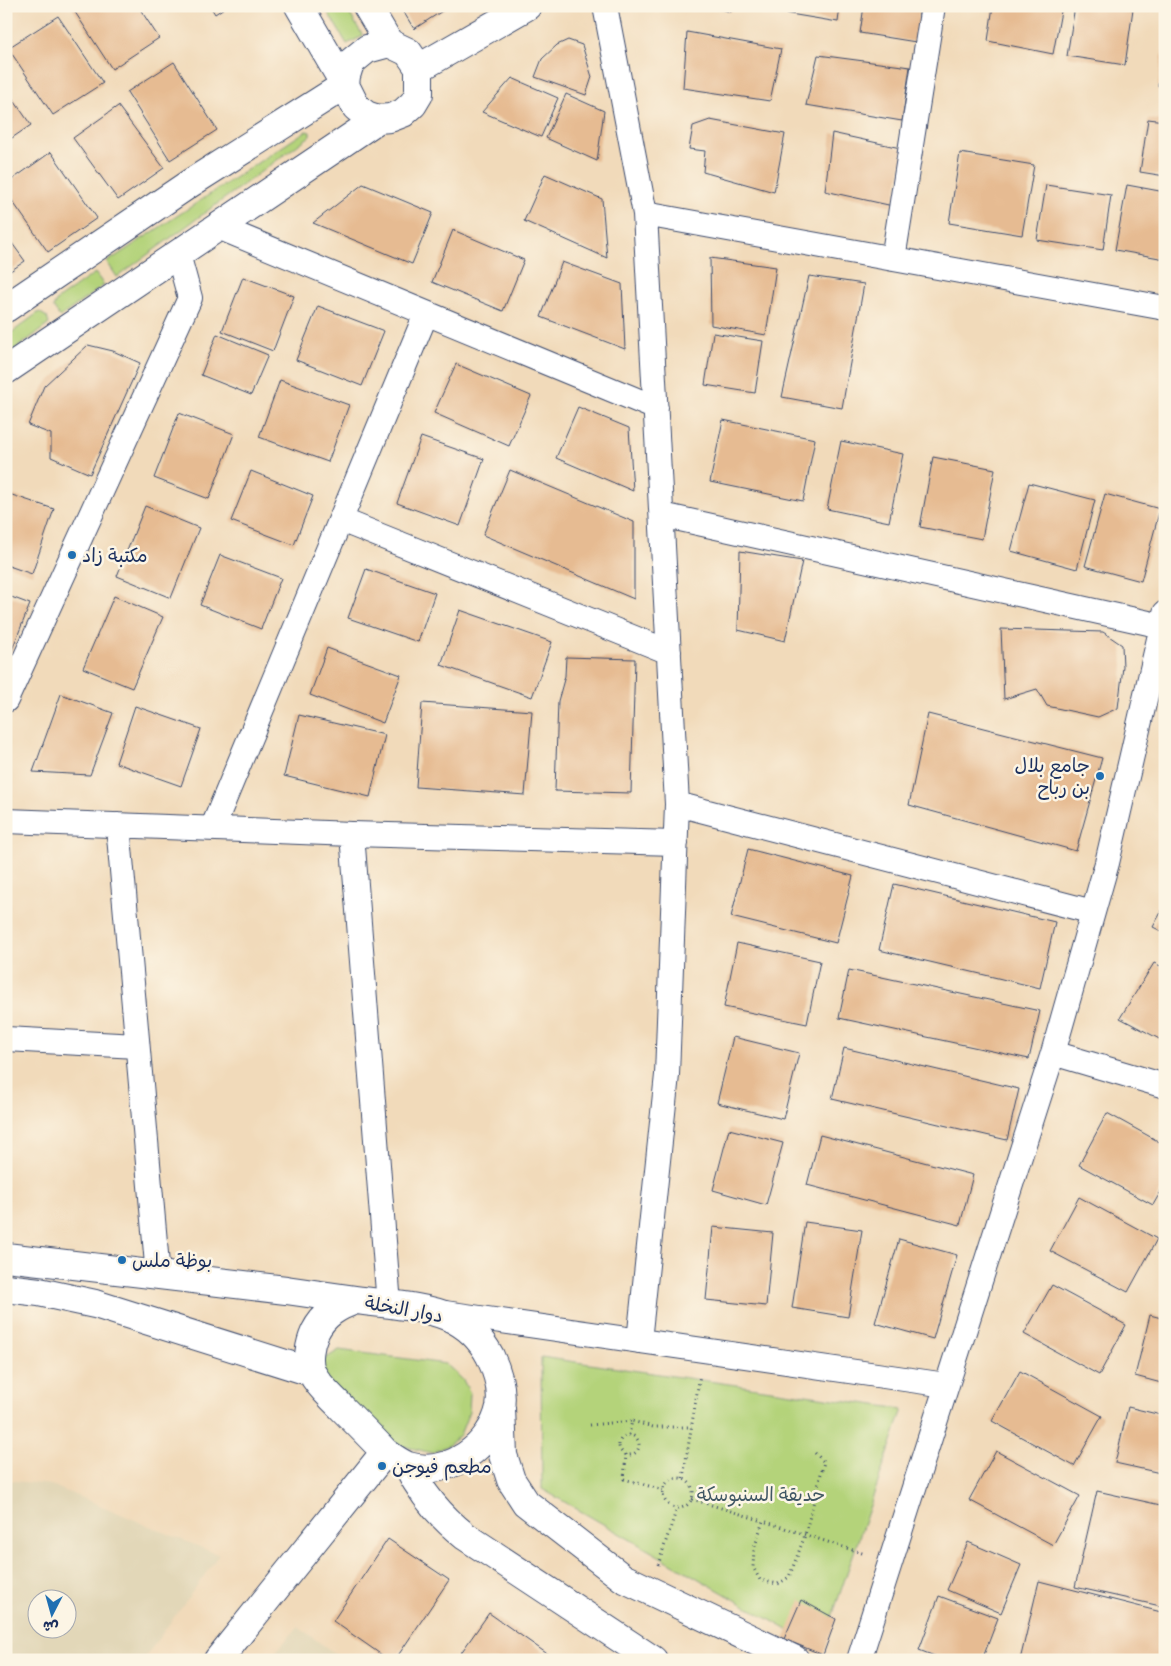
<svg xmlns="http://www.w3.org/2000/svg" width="1171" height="1666" viewBox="0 0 1171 1666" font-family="Sriracha,'Playpen Sans Arabic',sans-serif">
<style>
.built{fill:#e2d7b8;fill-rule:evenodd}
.green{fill:#b4d37a;stroke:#68816c}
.building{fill:#e6bb92}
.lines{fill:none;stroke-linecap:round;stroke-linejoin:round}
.minor-casing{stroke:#3b496c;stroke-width:26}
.tertiary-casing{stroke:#3b496c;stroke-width:30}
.path{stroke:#3b496c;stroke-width:3;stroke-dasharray:1 4;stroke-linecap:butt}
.minor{stroke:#fff;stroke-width:24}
.tertiary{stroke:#fff;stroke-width:28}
.poi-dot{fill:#1f6fb2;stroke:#fcf5e5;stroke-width:2}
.labels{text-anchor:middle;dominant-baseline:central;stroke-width:5;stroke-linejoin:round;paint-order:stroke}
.poi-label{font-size:19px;fill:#1b2f5e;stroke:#fcf5e5;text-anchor:start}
.street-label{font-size:19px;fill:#1b2f5e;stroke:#fcf5e5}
.park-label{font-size:19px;fill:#415865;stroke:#fcf5e5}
</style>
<rect width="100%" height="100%" fill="#fcf5e5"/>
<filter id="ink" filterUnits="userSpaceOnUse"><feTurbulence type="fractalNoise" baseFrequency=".02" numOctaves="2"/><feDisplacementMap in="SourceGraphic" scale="10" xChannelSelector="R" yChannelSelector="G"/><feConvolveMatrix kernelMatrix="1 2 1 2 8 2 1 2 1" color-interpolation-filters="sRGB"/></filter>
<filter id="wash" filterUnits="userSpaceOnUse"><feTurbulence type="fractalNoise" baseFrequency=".0096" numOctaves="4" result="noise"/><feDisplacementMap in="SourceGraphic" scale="20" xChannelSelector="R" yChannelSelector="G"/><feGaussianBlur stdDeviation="1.12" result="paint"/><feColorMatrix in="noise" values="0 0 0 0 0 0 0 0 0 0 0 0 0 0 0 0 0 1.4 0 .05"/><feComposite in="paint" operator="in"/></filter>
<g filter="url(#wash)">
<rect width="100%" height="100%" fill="#f1daba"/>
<!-- built -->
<path class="built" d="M6,1480L51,1485L219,1555L143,1660H6ZM38,1598H68V1628H38Z
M298,1627L344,1660H268Z"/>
<!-- green -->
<path class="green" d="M324,6H345L363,36L347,44Z
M306,131L310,132V136L117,277L107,262Z
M95,273L104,285L60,317L53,307L57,300Z
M39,312L47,317L49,324L10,353L6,348V337Z
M339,1350L446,1364L463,1380L470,1393L469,1412L460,1435L449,1445L432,1453L394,1444L318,1373L323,1360Z
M541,1357L903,1409L821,1649L542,1489Z"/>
<g id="blocks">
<!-- building -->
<path class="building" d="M71,6H138L159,38L112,69Z
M210,6H227L215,14Z
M400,6H450L414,29Z
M710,6H733L731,12Z
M779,6H840L838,22L778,12Z
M864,6H920L916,42L860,33Z
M993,6H1062L1053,54L988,41Z
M1075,6H1113L1133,9L1125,65L1067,56Z
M58,16L103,83L53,115L8,48Z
M687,32L781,49L770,101L683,88Z
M568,40L582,45L592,77L586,95L535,77L542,59L557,45Z
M1164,43H1165V87L1158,86Z
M818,55L910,67L902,121L806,105Z
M174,62L217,130L170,160L127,92Z
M512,78L558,98L541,137L482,112Z
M6,89L31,125L6,142Z
M566,94L604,111L597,161L546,138Z
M118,106L164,168L118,200L73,138Z
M1148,119L1165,121V176L1140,172Z
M710,120L785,134L774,192L703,172L705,151L689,149L693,126Z
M832,133L905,149L893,206L825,191Z
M51,152L97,218L48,252L6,192V184Z
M960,153L1034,165L1022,235L949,223Z
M545,174L602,199L607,258L524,221Z
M363,184L433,213L412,264L313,223Z
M1046,185L1111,195L1103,250L1037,240Z
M1127,185L1165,192V259L1115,250Z
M453,230L524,260L503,311L432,282Z
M6,235L25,261L6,274Z
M710,258L776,267L766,335L711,325Z
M562,262L622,284L625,349L541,317Z
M809,276L864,284L842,408L782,397Z
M243,277L294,296L273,351L222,331Z
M318,306L384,331L362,386L296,360Z
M713,333L763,341L755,393L705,385Z
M217,334L268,355L251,395L201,375Z
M88,345L113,351L140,363L90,474L51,457V434L28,425L44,386Z
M456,364L531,396L509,446L434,413Z
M280,380L349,405L328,462L259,437Z
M578,407L629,428L633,491L556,458Z
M179,413L234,434L209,499L154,478Z
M723,420L815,439L803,501L710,482Z
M421,437L484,459L460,526L397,503Z
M841,441L903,454L889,522L827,509Z
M933,457L995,469L982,539L920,527Z
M510,470L634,522V599L483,535Z
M251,471L313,496L294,545L231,521Z
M1029,483L1095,500L1077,569L1011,551Z
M6,493L54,509L32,574L6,565Z
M1105,494L1160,509L1141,581L1085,566Z
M145,506L199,528L171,598L117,576Z
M740,551L802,561L785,641L738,630Z
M220,555L281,578L261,629L200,605Z
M366,569L435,593L418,642L348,618Z
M6,595L30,604L6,665Z
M114,596L163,617L132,688L83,668Z
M460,610L552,642L532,697L441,665Z
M1001,629L1103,632L1122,645L1123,667L1118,708L1098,717L1047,706L1037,689L1004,699Z
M327,648L401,675L383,723L310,695Z
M566,657L635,659L631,793L555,791L558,701L565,676Z
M61,694L113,713L90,775L33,772Z
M422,703L532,711L525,795L416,787Z
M135,706L201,729L181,786L116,763Z
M928,714L1102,758L1076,851L909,805Z
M299,715L385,735L370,797L284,776Z
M748,849L853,876L836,943L731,917Z
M894,884L1055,922L1040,988L879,950Z
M1165,905V933L1153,927Z
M737,943L820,961L807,1024L724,1007Z
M1154,963L1165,968V1042L1120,1018Z
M849,970L1040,1011L1029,1059L839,1018Z
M733,1037L799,1053L783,1119L717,1103Z
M844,1048L1019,1089L1007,1140L832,1099Z
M1107,1113L1165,1145V1184L1153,1205L1079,1165Z
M729,1129L783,1143L766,1205L713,1190Z
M820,1135L973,1175L960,1225L807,1185Z
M1079,1197L1157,1239L1128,1292L1050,1251Z
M805,1222L862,1230L848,1317L792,1308Z
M713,1227L773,1233L766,1306L706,1300Z
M899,1239L957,1255L933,1339L875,1323Z
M1052,1285L1126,1325L1099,1375L1024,1334Z
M1150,1315L1165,1319V1384L1135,1376Z
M1020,1371L1102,1416L1074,1466L992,1421Z
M1128,1407L1165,1416V1474L1115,1463Z
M996,1451L1080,1496L1053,1545L969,1500Z
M1097,1491L1165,1506V1607L1075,1587Z
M388,1539L449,1580L395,1660H389L333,1621Z
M968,1542L1021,1565L1001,1613L947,1590Z
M1039,1581L1165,1613V1660H1020Z
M939,1596L998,1618L982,1660H945L919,1650Z
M801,1600L836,1619L823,1655L784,1639Z
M489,1613L556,1660H456Z"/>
</g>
</g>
<g filter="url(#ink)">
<use href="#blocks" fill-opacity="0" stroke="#3b496c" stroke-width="1"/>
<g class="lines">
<!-- minor casing -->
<g class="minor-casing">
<path id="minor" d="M605,6L645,214L677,804L667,1075L639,1341
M645,214L1165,308
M218,227L656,408
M893,259L933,6
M662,515L1162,626
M341,520L669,652
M6,700L190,298L178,254
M677,804L1093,912
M6,821L352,834L676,843
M118,825L158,1276
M212,829L426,314
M352,834L389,1305
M6,1039L137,1046
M1053,1053L1165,1086
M445,1313L946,1385
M859,1660L1053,1053L1107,863L1165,613"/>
</g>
<!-- tertiary casing -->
<g class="tertiary-casing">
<path id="tertiary" d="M367,6L389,43
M389,43L408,52L419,68V94L413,104L403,113L390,118L378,119L366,115L356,107L345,85L346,76L350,63L367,49Z
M419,68L527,6
M6,308L189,184L345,85L299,6
M6,370L378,119
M6,1257L286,1290L356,1300
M6,1288L39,1292L95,1304L311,1372
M356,1300C384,1304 424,1306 449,1317C467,1325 481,1339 490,1356C497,1371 503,1390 500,1407C492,1446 448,1478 408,1466C400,1463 392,1457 385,1452C371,1437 357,1423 342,1408C332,1397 319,1387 312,1373C306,1361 310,1343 315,1332C324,1314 338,1306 356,1300Z
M501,1408L503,1455L511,1480L526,1503L623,1578L795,1660
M408,1466C422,1495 440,1516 465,1536L653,1660
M218,1660L385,1452"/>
</g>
<!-- path -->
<path class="path" d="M590,1425L632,1421
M629,1435L632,1421L653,1427H692
M619 1445a10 10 0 1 1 20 0a10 10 0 1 1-20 0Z
M815,1453L824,1462L805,1535L798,1554L789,1577L778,1584L760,1580L753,1567L754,1549L763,1521L865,1554
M626,1454L624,1479L663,1490
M663 1493a15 15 0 1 1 30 0a15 15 0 1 1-30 0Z
M683,1478L700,1375
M692,1499L763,1521
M658,1565L677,1508"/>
<!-- minor -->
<use href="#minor" class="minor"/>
<!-- tertiary -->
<use href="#tertiary" class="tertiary"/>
</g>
</g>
<!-- markers -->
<g class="poi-dot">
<circle cx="72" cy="555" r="5"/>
<circle cx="1100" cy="776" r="5"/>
<circle cx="122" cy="1260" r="5"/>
<circle cx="382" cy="1466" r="5"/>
</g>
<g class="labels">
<!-- poi labels -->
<g class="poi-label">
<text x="82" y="555">مكتبة زاد</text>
<text x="1090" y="765" text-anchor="end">جامع بلال<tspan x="1090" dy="22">بن رباح</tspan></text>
<text x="132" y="1260">بوظة ملس</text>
<text x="392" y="1466">مطعم فيوجن</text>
</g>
<!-- street labels -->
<g class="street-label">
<text transform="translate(404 1309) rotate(10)">دوار النخلة</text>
</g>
<!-- park labels -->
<g class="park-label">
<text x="761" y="1494">حديقة السنبوسكة</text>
</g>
</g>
<!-- margin -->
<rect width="1171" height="1666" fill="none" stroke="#fcf5e5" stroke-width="25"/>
<!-- north arrow -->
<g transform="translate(52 1614) rotate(186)"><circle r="24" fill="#fcf5e5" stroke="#a2a6af"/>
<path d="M0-4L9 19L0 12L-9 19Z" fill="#1f6fb2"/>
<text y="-8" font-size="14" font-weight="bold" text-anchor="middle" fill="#1b2f5e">ش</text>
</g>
</svg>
